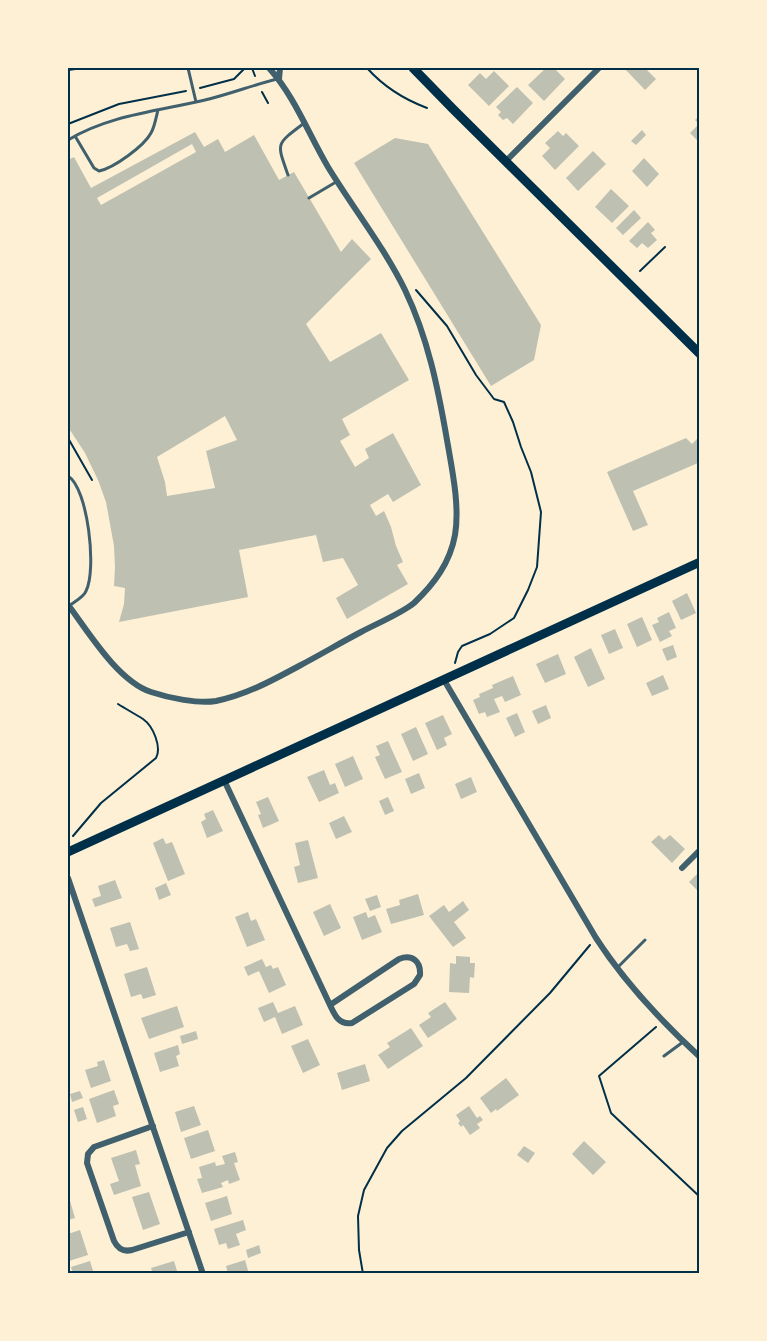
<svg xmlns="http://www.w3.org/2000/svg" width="767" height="1341" viewBox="0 0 767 1341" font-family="Lato,sans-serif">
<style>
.building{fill:#bec0b2;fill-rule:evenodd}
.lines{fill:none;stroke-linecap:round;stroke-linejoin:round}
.path{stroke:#003049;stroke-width:2}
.service{stroke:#3f606c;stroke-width:3}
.minor{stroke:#3f606c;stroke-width:6}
.secondary{stroke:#003049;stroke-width:9}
.neatline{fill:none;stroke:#003049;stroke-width:2}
</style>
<rect width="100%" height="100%" fill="#fdf0d5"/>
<!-- building -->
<path class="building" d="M546,68H554L565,79L544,101L528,85Z
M624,68H645L656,79L645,90Z
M494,71L509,86L489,106L468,85L480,73L486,79Z
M517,87L533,103L513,124L507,118L503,120L498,115L501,112L496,107Z
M700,115V143L690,133L699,124L695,120Z
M642,130L646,135L636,145L631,141Z
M558,131L563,136L566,133L579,146L555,170L542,156L550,148L545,143Z
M195,132L204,147L218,139L225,152L254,135L279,180L294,172L341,252L352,239L371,259L306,324L330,362L381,333L409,380L342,419L350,435L340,441L355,467L369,458L365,449L393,433L421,485L393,502L388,494L370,505L376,516L384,511L391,527L396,546L403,562L397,565L408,584L347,619L336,598L358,585L343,558L323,562L316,535L239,550L248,597L119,622L124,604L125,588L114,586L115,567L114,546L106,502L98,480L85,453L68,427V160L74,157L91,188ZM192,144L196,152L101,205L97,198ZM225,416L237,440L206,451L215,488L167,496L165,482L157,457Z
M395,138L428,144L541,325L534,360L491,386L354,163Z
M593,151L606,164L578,191L566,178Z
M644,158L659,174L647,187L632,171Z
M611,189L629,206L612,223L595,207Z
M634,210L641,218L623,235L616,228Z
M648,222L655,230L651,233L657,240L648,248L642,243L637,248L629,241Z
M700,436V465L698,463L633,491L648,525L633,531L607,472L686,438L692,444Z
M687,593L696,613L681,620L672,601Z
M669,612L676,628L669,631L672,636L660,642L652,625L659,622L657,618Z
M642,617L652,640L637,647L627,624Z
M615,629L623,648L609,654L601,635Z
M673,645L677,657L667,661L662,649Z
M591,648L605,679L588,687L574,657Z
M558,654L566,674L545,683L536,664Z
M663,675L669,689L652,696L646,683Z
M513,676L521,695L505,702L502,696L494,699L500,712L487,717L485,712L479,714L473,700L480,697L479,694L493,688L492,685Z
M546,705L551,718L538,724L532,711Z
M517,713L525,732L515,737L506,718Z
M443,715L452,734L444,738L447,745L437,750L425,723Z
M416,727L428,754L413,761L401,734Z
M388,741L402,772L385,779L375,757L380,755L376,746Z
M353,756L363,779L345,787L335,764Z
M324,770L330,785L335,783L339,793L319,802L307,777Z
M419,773L425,788L411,794L405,779Z
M471,777L477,792L461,799L455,784Z
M268,797L279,821L263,828L258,815L261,814L256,802Z
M388,797L394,811L385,815L379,801Z
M213,810L223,831L207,838L201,822L206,819L204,814Z
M344,816L352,832L336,839L329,823Z
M659,835L664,840L670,835L685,849L672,863L651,842Z
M163,838L166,844L172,842L185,874L168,881L153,843Z
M308,840L318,878L298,883L294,867L300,865L295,843Z
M700,871V893L689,882Z
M115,880L122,898L95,907L92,899L101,896L98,886Z
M166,883L171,895L159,900L155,888Z
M418,894L424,915L391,924L386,909L400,905L399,900Z
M377,895L381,907L370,911L365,899Z
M463,901L469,910L454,922L466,938L453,947L429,916L444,905L449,912Z
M330,904L341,928L324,936L313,912Z
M248,912L251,921L256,919L265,940L247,947L235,917Z
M366,912L368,918L375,915L382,932L362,940L353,917Z
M130,922L139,949L130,951L127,944L116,947L110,928Z
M456,956L470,957V963H475L474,978L470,977L469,993L449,992L450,963L456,964Z
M262,959L266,967L271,965L273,969L278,967L286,985L269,993L259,971L248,976L244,967Z
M147,967L156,995L143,999L141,994L131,997L124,974Z
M273,1002L278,1013L295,1006L303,1025L282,1034L275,1017L264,1022L258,1008Z
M445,1002L457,1019L428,1038L419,1025L431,1017L428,1013Z
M177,1006L184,1027L149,1039L141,1018Z
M411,1028L423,1046L388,1069L378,1055L390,1047L387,1043Z
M196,1031L198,1039L182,1044L180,1036Z
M308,1039L320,1065L303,1073L291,1046Z
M178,1045L180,1054L176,1056L179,1066L160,1072L154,1053Z
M104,1060L111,1081L91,1088L85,1070L98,1066L97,1062Z
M365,1064L370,1081L342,1090L337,1073Z
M506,1078L519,1095L497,1111L496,1109L491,1113L480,1098Z
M114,1090L119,1104L113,1106L116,1116L97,1123L89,1099Z
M80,1091L83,1098L72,1102L70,1094Z
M194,1106L201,1125L181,1132L175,1112Z
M469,1106L477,1118L480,1116L483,1120L477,1124L480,1128L470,1135L463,1125L461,1127L458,1123L460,1121L456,1115Z
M83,1107L87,1119L78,1122L74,1110Z
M208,1130L215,1151L191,1159L184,1138Z
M584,1141L606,1162L593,1175L572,1154Z
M524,1146L535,1153L528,1163L517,1155Z
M136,1150L140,1164L135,1165L141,1186L114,1195L110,1184L119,1181L111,1158Z
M235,1152L238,1162L234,1163L240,1180L229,1184L228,1180L221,1183L223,1187L202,1193L197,1179L202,1178L199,1167L215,1162L216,1166L225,1164L222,1156Z
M149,1192L160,1224L143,1230L132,1197Z
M68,1194L75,1218L68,1220Z
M227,1196L232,1214L211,1221L205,1203Z
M243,1220L246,1230L236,1234L240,1245L228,1249L226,1243L219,1245L214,1229Z
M80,1230L88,1255L69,1261L68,1256V1234Z
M259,1245L261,1253L248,1258L246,1250Z
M245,1260L249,1274H228L226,1266Z
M90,1261L94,1274H73L71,1267Z
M174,1261L178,1274H153L151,1268Z"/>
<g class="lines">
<!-- path -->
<path class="path" d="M198,68H204
M252,68L255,76
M367,68C384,87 403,99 427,108
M68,70L83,68
M200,88L234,79L245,68
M262,92L268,103
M68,124L119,104L186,91
M640,271L665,247
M416,290L447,326L476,375L494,399L504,402L513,422L521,447L531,472L541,512L537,567L528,590L514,618L490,634L462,646L458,652L455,663
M68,438L92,480
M73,836L101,803L156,758C162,747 153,726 143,719C135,714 126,709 118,704
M656,1027L599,1076L611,1113L700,1197
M363,1274L359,1250L358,1216L364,1190L387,1148L402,1131L466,1078L550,993L590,945"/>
<!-- service -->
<path class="service" d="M188,68L196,102
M75,136L94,168L99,171C114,168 144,146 151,133C155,126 156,117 158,110
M68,140C109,115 159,111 205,100C230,94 253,85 277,79
M288,175C277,143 275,145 303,124
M309,198L336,182
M68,476C88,488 97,570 86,591C84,597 74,602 69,606
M618,967L645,940
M664,1056L683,1042"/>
<!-- minor -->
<path class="minor" d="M279,79L280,68
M506,161L599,68
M68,607L69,606C89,633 118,681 151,692C169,698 198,704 216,701C246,695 273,680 299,666C320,655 340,643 361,632C376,624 402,613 414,603C434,584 450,563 455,535C460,506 452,469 447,440C438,388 428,338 405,290C384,247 353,208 328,167C308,133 295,97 269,68
M444,680L596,938C625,983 661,1021 700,1057
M224,780L232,797L330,1005C335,1016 339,1025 352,1023L414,984L420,975C421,961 412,954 399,959L330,1005
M682,868L700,850
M68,878L203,1274
M153,1126L94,1147L88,1154L87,1163L114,1241C118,1249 124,1252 132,1250L189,1232"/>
<!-- secondary -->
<path class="secondary" d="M413,68L453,109L700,354
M68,852L700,562"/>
</g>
<!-- border -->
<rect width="767" height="1341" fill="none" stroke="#fdf0d5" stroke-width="138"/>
<rect x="69" y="69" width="629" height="1203" class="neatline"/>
</svg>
